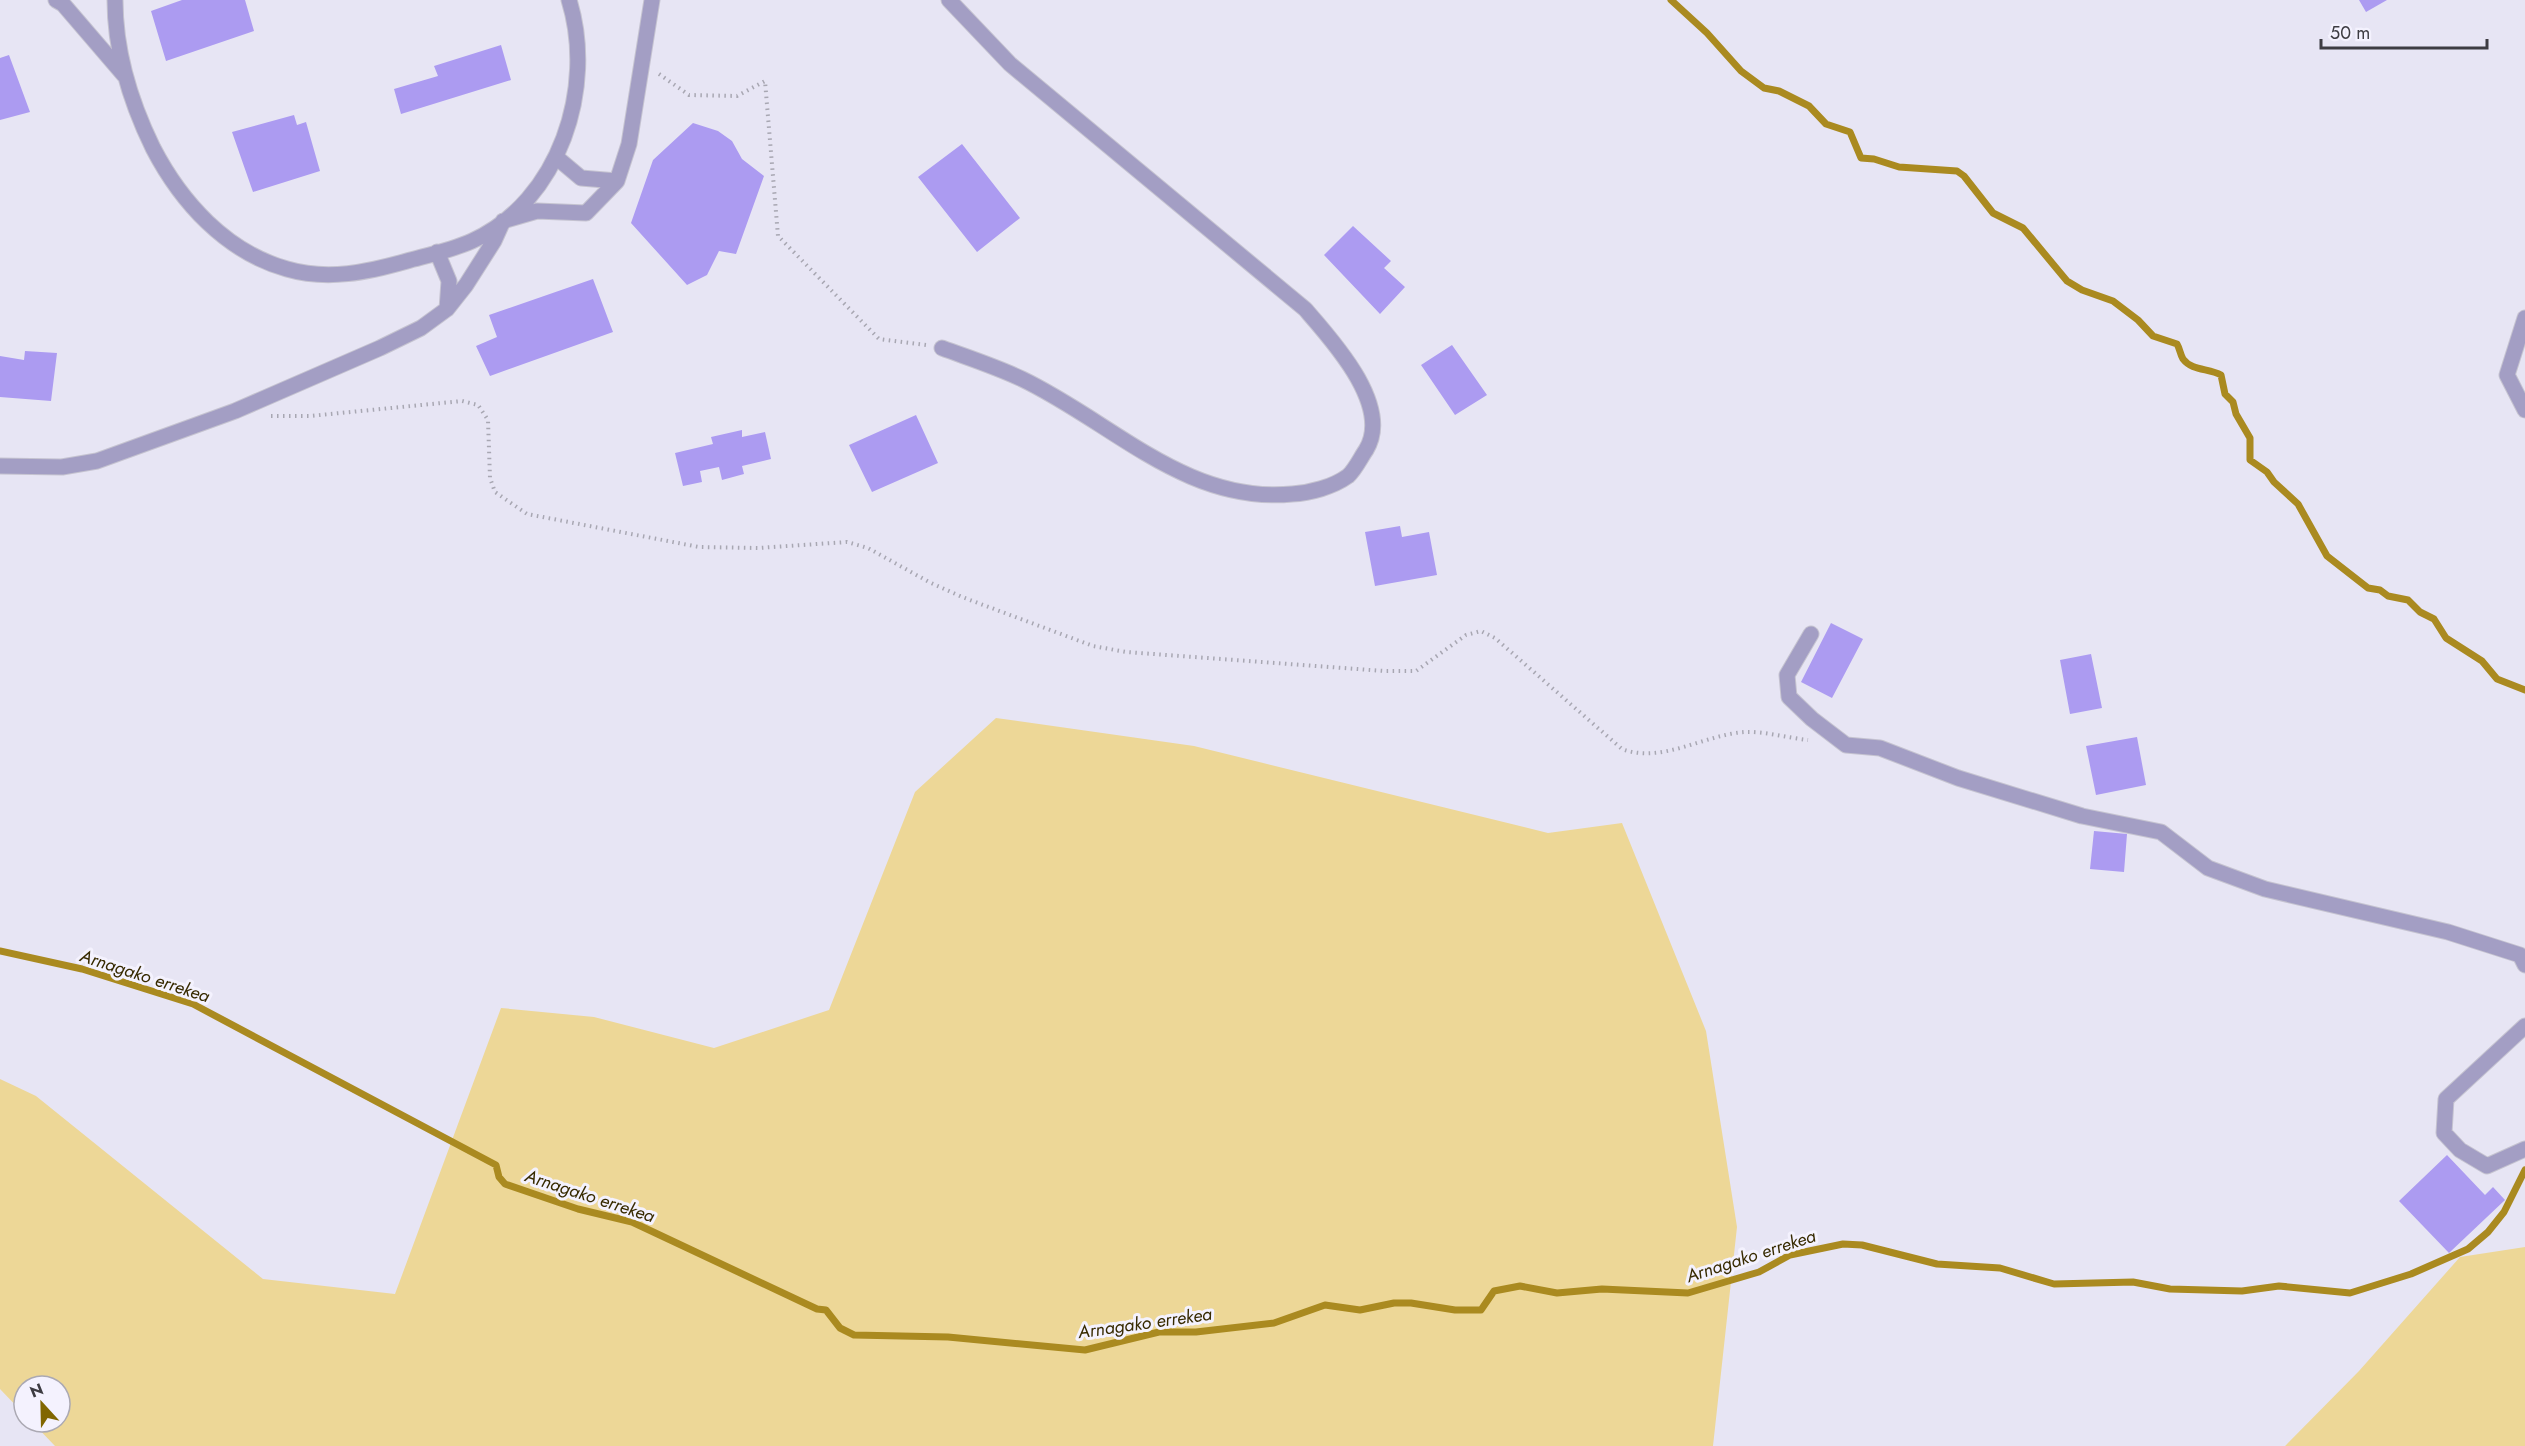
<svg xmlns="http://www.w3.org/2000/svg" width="2525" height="1446" viewBox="0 0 2525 1446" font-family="Jost,sans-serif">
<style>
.green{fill:#edd797}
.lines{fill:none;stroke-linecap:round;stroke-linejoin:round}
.stream{stroke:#aa8a20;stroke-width:7}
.building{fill:#ac9bf1}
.minor-casing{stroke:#c5c3d0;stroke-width:17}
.path{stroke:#a8a7b2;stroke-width:4;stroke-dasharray:1.5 4.5;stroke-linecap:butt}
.minor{stroke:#a39ec4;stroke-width:15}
.labels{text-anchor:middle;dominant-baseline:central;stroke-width:6;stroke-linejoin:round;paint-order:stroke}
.water-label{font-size:18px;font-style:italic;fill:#372a00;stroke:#f4f2fe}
</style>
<rect width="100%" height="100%" fill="#e7e5f4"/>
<!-- green -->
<path class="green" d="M996,718L1194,746L1548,833L1622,823L1706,1031L1737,1227L1713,1446H55L32,1422H60V1386H24V1414L0,1389V1079L36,1096L263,1279L395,1294L501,1008L594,1017L714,1048L829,1010L915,792Z
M2525,1247V1446H2285L2359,1371L2460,1257Z"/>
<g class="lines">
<!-- stream -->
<path class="stream" d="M1671,0L1707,33L1741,71L1764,88L1779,91L1809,106L1826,124L1850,132L1861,158L1874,159L1899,167L1957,171L1964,176L1993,213L2023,228L2067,281L2082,290L2113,301L2138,320L2153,336L2177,344C2180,349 2180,354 2183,359C2192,371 2209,368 2221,375L2225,394L2233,402L2236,414L2250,438V460L2267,472L2274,482L2298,504L2327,556L2368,588L2380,590L2388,596L2408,600L2420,612L2434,619L2446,638L2482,661L2497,679L2525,690
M0,951L82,969L193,1004L496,1165L499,1177L505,1184L578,1209L632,1222L817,1309L826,1310L840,1328L854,1335L948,1337L1085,1350L1159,1332H1196L1274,1323L1325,1305L1360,1310L1394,1303H1411L1455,1310H1481L1494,1291L1520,1286L1557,1293L1602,1289L1688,1293L1759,1272L1790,1255L1843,1244L1862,1245L1937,1264L2000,1268L2054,1284L2133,1282L2170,1289L2242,1291L2279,1286L2350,1293L2411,1274L2468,1249L2488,1232L2504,1212L2525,1170"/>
</g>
<!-- building -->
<path class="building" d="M182,0H245L254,31L166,61L151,11Z
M2359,0H2387L2366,12Z
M501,45L511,80L401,114L394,89L438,76L434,66Z
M9,55L30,112L0,120V58Z
M294,115L297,125L306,122L320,171L253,192L232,132Z
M693,123L718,131L732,141L742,159L764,176L736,254L719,251L707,275L687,285L631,223L653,160Z
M962,144L1020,218L977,252L918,177Z
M1353,226L1391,261L1384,268L1405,287L1380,314L1324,255Z
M593,279L613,332L490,376L476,346L497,337L489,315Z
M1452,345L1487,395L1455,415L1421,365Z
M25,351L57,353L51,401L0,397V356L24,360Z
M916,415L938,463L872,492L849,445Z
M742,430V437L765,432L771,459L742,466L744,474L722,480L719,467L700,471L702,482L683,486L675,453L713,444L711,437Z
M1400,526L1402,537L1429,532L1437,575L1375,586L1365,532Z
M1831,623L1863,639L1832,698L1801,682Z
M2091,654L2102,708L2070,714L2060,660Z
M2137,737L2146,785L2096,795L2086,746Z
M2094,831L2127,834L2124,872L2090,869Z
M2447,1155L2485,1195L2493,1187L2505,1200L2449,1253L2399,1201Z"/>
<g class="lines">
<!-- minor casing -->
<g class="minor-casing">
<path id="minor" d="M56,0L63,4L124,75
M115,0C115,52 130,101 153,148C181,202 226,252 287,269C328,281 368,272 407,261C429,255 452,250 472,241C560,201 596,87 569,0
M556,157L581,178L617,181
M506,220L537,211L586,213L617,181L629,144L652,0
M437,252L449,281L447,309
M2525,318L2507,375L2525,410
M942,348C969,358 997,367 1022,379C1112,422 1186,504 1292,494C1310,493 1333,487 1348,476C1355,470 1361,457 1366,450C1393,406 1332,340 1305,309L1010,64L949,0
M0,466L62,467L97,461L235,411L380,348L421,328L447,309L466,285L494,241L503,221
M1811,634L1787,675L1789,697L1812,719L1846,745L1880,748L1958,778L2082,816L2161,832L2208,868L2265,889L2448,932L2520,955L2525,965
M2525,1026L2446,1099L2444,1133L2460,1150L2487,1166L2525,1149"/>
</g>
<!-- path -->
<path class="path" d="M659,74L689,95L737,96L765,81L778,236L879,339L926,345
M271,416H310L462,401L478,405L488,420L490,478L495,492L527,514L699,547L758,548L847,542L868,548L929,582L962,597L1093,646L1126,652L1384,671H1416L1466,635L1481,631L1495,638L1622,749C1661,764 1704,735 1744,732C1764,731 1788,738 1808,740"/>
<!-- minor -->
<use href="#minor" class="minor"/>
</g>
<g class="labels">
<!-- water labels -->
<g class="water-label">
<text transform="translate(145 976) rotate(18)">Arnagako errekea</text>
<text transform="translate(590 1196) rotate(18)">Arnagako errekea</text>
<text transform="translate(1751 1256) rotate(-18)">Arnagako errekea</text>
<text transform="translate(1145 1323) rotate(-8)">Arnagako errekea</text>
</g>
</g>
<!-- north arrow -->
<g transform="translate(42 1404) rotate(338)"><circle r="28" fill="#f4f2fe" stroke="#aba9b3" stroke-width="1.5"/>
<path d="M0-4.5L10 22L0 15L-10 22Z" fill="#816600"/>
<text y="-9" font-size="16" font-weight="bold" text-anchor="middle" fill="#3d3c42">N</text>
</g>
<!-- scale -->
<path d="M2321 39v9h166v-9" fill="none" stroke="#3d3c42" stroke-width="3"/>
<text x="2330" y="39" font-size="18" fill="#3d3c42" stroke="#f4f2fe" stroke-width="4.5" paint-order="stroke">50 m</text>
</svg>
